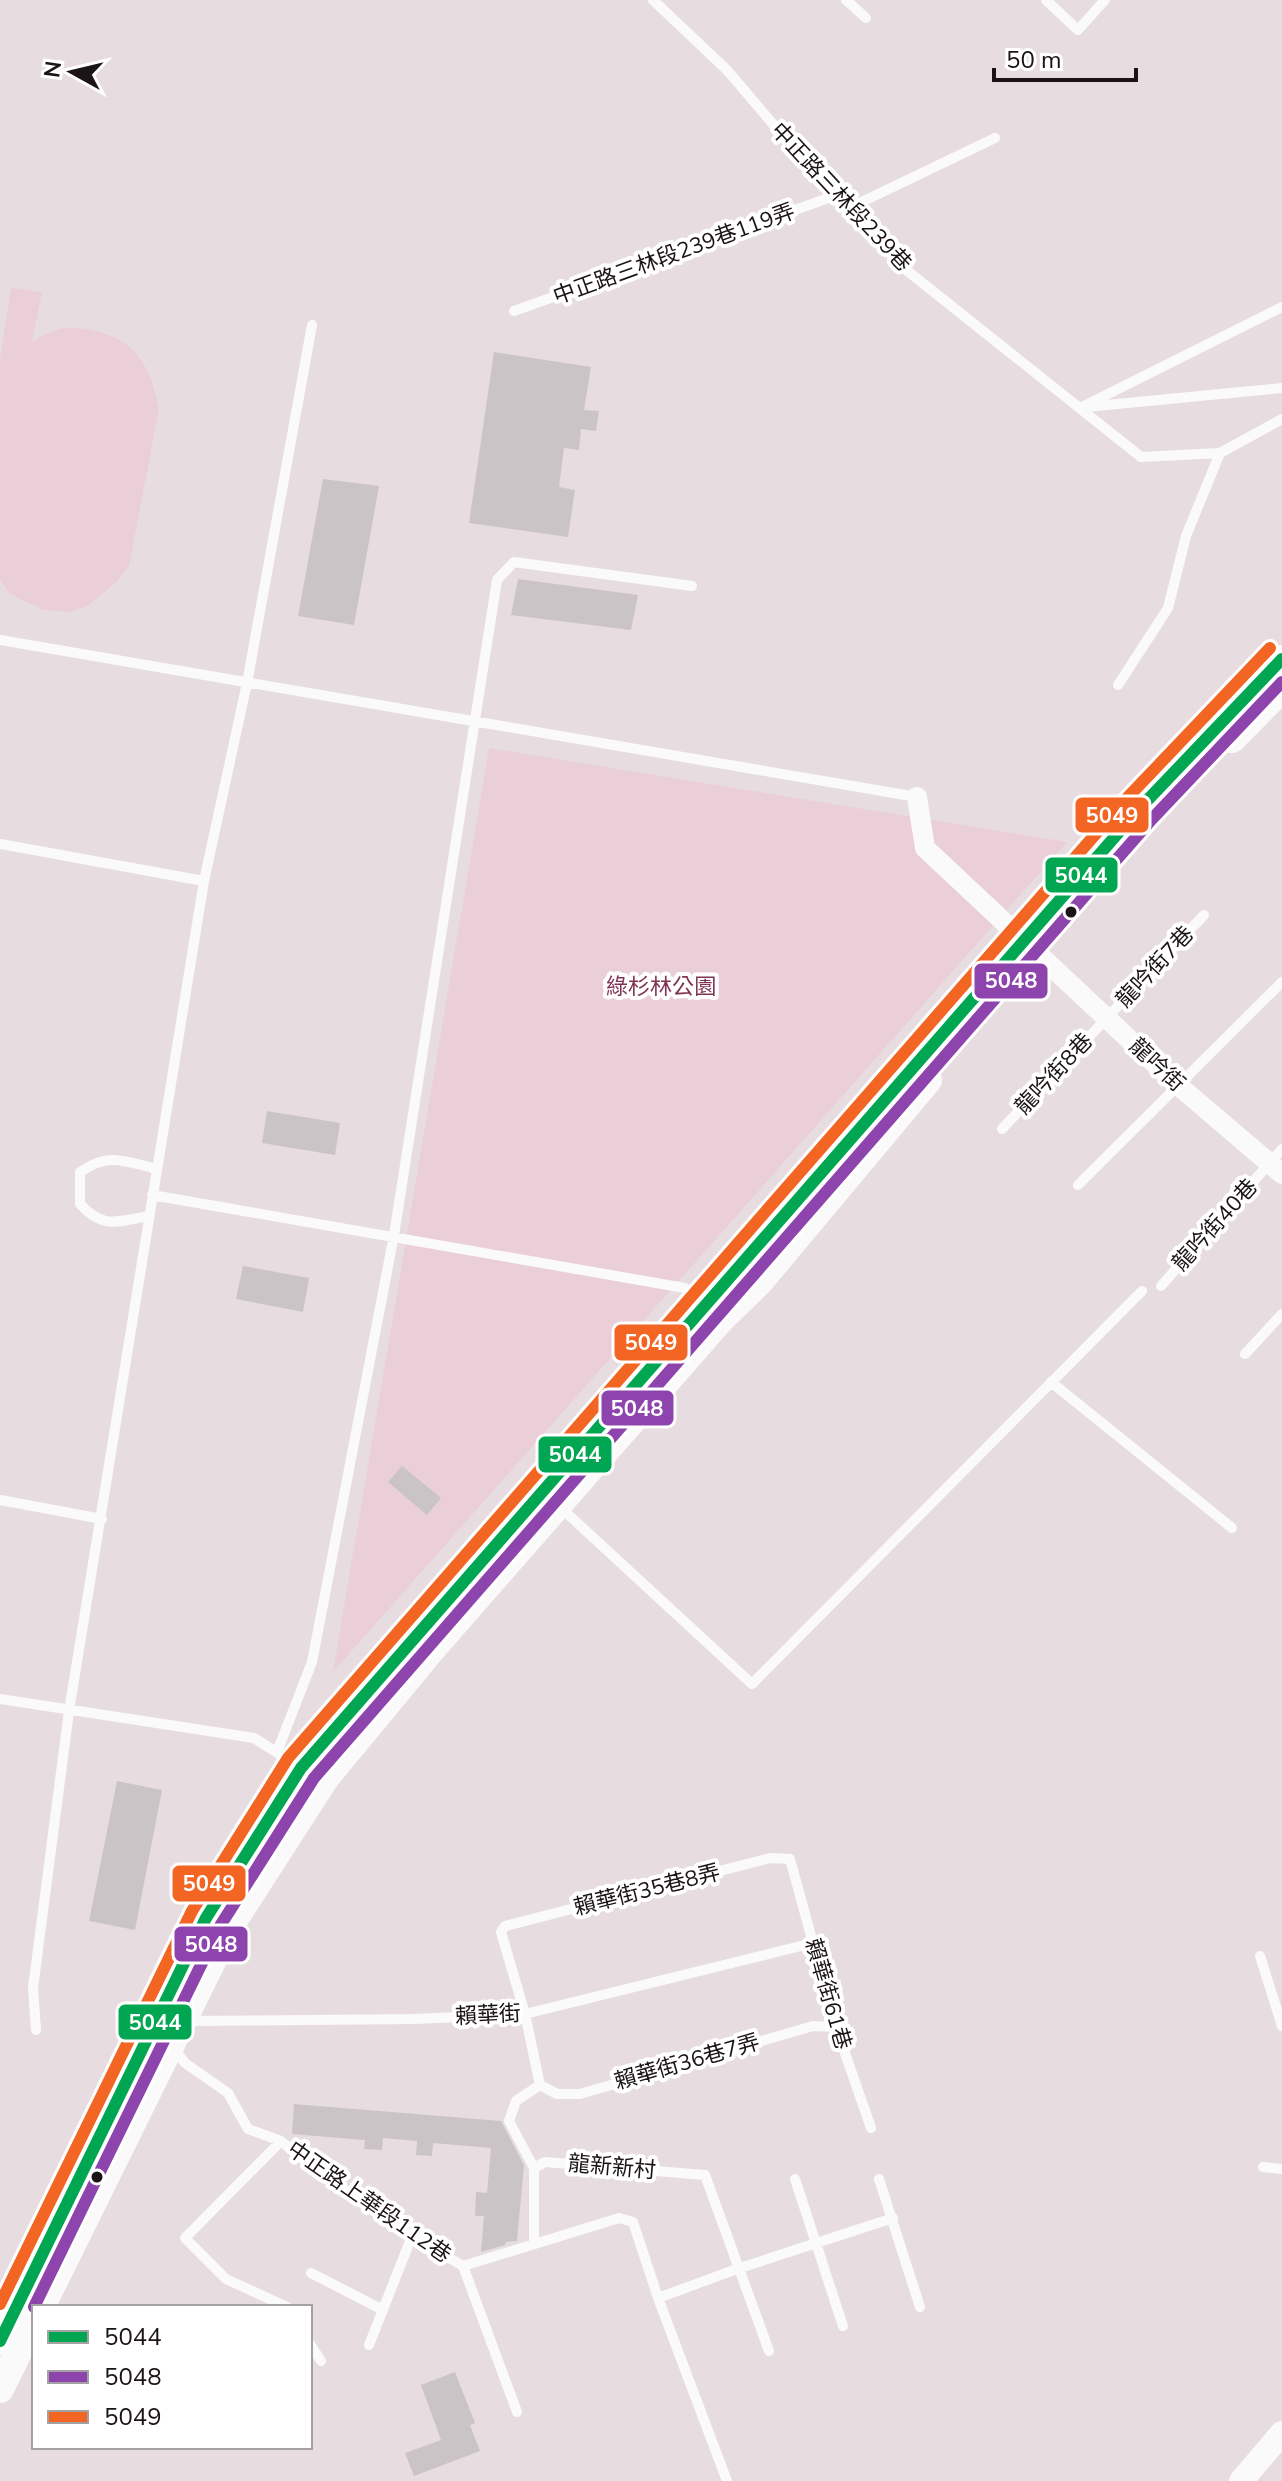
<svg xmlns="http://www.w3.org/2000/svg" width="1282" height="2481" viewBox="0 0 1282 2481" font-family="'Nunito Sans','Noto Sans TC',sans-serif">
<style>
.green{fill:#eacfd8}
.building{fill:#cbc4c6}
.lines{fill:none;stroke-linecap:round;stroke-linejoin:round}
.service{stroke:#fbfafa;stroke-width:10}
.minor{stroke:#fbfafa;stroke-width:20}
.tertiary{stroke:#fbfafa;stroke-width:24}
.secondary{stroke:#fbfafa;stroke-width:28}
.bus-1-casing{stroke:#fff;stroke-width:18}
.bus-2-casing{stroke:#fff;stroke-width:18}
.bus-3-casing{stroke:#fff;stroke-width:18}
.bus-1{stroke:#00a651;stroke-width:12}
.bus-2{stroke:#8e44ad;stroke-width:12}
.bus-3{stroke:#f26522;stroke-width:12}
.bus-dot{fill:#1a1416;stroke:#fff;stroke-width:3}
.labels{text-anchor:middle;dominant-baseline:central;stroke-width:8;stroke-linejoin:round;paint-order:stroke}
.street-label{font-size:22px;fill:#1a1416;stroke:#fff}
.park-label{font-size:22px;fill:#803553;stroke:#fff}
.line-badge{stroke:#fff;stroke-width:3}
.badge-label{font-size:22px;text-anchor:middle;font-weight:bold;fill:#fff}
</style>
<rect width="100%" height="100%" fill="#e7dde0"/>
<!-- green -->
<path class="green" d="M11,288L42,292L32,342C55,328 63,325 91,330C137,339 150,366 159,409L129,566L118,581L86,607L70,612L43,610L10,594L0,580V359Z
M489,748L1067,842L333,1672Z"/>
<!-- building -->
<path class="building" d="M494,352L591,367L584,410L599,411L596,431L581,429L579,450L564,448L559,487L575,490L568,537L469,523Z
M323,479L379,486L354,625L298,616Z
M518,579L638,595L631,630L511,615Z
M267,1111L340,1123L335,1155L262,1143Z
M243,1266L309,1278L303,1312L236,1299Z
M402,1466L441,1498L427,1515L388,1482Z
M117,1781L162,1790L135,1930L89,1921Z
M294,2104L501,2121L524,2165L517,2241L506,2242L505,2245L481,2252L484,2216H475L476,2192L487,2193L491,2148L433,2143L432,2156L416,2155L417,2141L383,2138L382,2150L364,2149L365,2140L292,2134Z
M455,2372L475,2423L470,2425L480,2451L414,2476L405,2453L441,2440L421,2385Z"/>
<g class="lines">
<!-- service -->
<path class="service" d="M653,0L727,70L834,196L905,269L1141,457L1220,453L1282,419
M846,0L866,18
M1046,0L1078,30L1105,0
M847,209L995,138
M514,311L834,196
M1086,407L1282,388
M1080,408L1282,307
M0,640L917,797
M1118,685L1168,608L1186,536L1220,453
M0,844L204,881
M1002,1129L1204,915
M1078,1185L1282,982
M152,1195L685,1288L704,1306
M149,1216C117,1221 104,1230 80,1204V1172C108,1152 125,1161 157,1169
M1161,1286L1282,1149
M1245,1354L1282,1314
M1051,1382L1232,1528
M0,1500L102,1519
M560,1507L752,1684L1142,1291
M0,1699L254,1738L298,1766
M277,1752L312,1662L394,1235L497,580L514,562L692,586
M1260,1956L1282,2026
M185,2021L415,2019L525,2014L813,1943
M36,2030L33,1988L69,1711L204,881L247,683L312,325
M174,2048L185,2063L228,2093L248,2129L281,2141L313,2168L412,2236L463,2266L619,2218L633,2222L658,2298L727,2481
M540,2085L525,2014L501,1932L505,1926L770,1858L790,1859L836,2027L871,2128
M540,2085L557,2094H580L813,2026L836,2027
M281,2141L185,2238L226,2279L287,2307
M1263,2167L1282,2169
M534,2168L509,2121L516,2101L540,2085
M795,2179L843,2326
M879,2179L920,2307
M534,2242V2168L545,2162L705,2175L769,2351
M463,2266L517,2412
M311,2273L383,2310
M658,2298L737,2269L893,2218
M310,2344L321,2361
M369,2345L412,2236"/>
<!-- minor -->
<path class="minor" d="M917,797L925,848L1180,1087L1282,1174"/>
<!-- tertiary -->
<path class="tertiary" d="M1241,2481L1282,2433"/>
<!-- secondary -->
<path class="secondary" d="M1232,739L1282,688
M41,2307L228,1929L326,1777L431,1650L720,1320L760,1281L928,1080
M0,2341L206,1918L301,1768L1140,808L1282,659
M0,2389L34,2320"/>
<!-- bus-1 casing -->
<g class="bus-1-casing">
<path id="bus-1" d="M0,2341L206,1918L301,1768L1140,808L1282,659"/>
</g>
<!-- bus-2 casing -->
<g class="bus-2-casing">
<path id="bus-2" d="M34,2307L220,1926L314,1778L1152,819L1282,682"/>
</g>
<!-- bus-3 casing -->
<g class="bus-3-casing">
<path id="bus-3" d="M0,2304L192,1911L288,1758L1128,797L1270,648"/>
</g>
<!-- bus-1 -->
<use href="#bus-1" class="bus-1"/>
<!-- bus-2 -->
<use href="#bus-2" class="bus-2"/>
<!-- bus-3 -->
<use href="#bus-3" class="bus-3"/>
</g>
<!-- markers -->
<g class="bus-dot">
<circle cx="1071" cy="912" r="7"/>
<circle cx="97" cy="2177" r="7"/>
</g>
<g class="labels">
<!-- street labels -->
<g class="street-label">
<text transform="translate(841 197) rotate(47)">中正路三林段239巷</text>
<text transform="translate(674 254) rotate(-20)">中正路三林段239巷119弄</text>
<text transform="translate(1155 967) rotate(-47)">龍吟街7巷</text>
<text transform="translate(1157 1065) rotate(43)">龍吟街</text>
<text transform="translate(1054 1074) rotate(-47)">龍吟街8巷</text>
<text transform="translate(1215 1225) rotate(-48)">龍吟街40巷</text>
<text transform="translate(647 1890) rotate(-14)">賴華街35巷8弄</text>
<text transform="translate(828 1994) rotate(74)">賴華街61巷</text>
<text transform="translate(488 2015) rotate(-3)">賴華街</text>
<text transform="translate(687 2062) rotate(-16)">賴華街36巷7弄</text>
<text transform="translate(612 2167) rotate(5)">龍新新村</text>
<text transform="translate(369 2202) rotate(35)">中正路上華段112巷</text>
</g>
<!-- park labels -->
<g class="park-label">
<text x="661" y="987">綠杉林公園</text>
</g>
</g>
<g class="line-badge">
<rect x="1074" y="796" width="76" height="38" rx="8" fill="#f26522"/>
<rect x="1044" y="856" width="75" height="38" rx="8" fill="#00a651"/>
<rect x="973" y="962" width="76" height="38" rx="8" fill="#8e44ad"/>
<rect x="613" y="1323" width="76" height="39" rx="8" fill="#f26522"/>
<rect x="600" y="1389" width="75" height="38" rx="8" fill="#8e44ad"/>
<rect x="537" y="1435" width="76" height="39" rx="8" fill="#00a651"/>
<rect x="171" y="1864" width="76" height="39" rx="8" fill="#f26522"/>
<rect x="173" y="1925" width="76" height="38" rx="8" fill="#8e44ad"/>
<rect x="117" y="2003" width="76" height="38" rx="8" fill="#00a651"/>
</g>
<g class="badge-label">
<text x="1112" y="823">5049</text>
<text x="1081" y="883">5044</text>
<text x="1011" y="988">5048</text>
<text x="651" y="1350">5049</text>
<text x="637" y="1416">5048</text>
<text x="575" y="1462">5044</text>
<text x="209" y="1891">5049</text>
<text x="211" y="1952">5048</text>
<text x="155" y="2030">5044</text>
</g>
<!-- legend -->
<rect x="32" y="2305" width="280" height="144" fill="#ffffff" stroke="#a3a1a2" stroke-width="2"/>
<rect x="48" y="2331" width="40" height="12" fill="#00a651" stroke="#a3a1a2" stroke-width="2"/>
<text x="104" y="2345" font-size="24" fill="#1a1416">5044</text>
<rect x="48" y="2371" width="40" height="12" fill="#8e44ad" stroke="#a3a1a2" stroke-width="2"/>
<text x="104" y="2385" font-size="24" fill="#1a1416">5048</text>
<rect x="48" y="2411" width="40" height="12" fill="#f26522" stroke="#a3a1a2" stroke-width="2"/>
<text x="104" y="2425" font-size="24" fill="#1a1416">5049</text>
<!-- north arrow -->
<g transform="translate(72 72) rotate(278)" stroke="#ffffff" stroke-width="6" paint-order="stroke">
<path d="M0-6L14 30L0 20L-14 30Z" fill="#1a1416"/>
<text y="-12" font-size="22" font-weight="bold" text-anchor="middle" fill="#1a1416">N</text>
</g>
<!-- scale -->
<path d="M994 68v12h142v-12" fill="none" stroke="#1a1416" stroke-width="4"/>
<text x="1006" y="68" font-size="24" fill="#1a1416" stroke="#ffffff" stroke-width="6" paint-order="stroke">50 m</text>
</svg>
